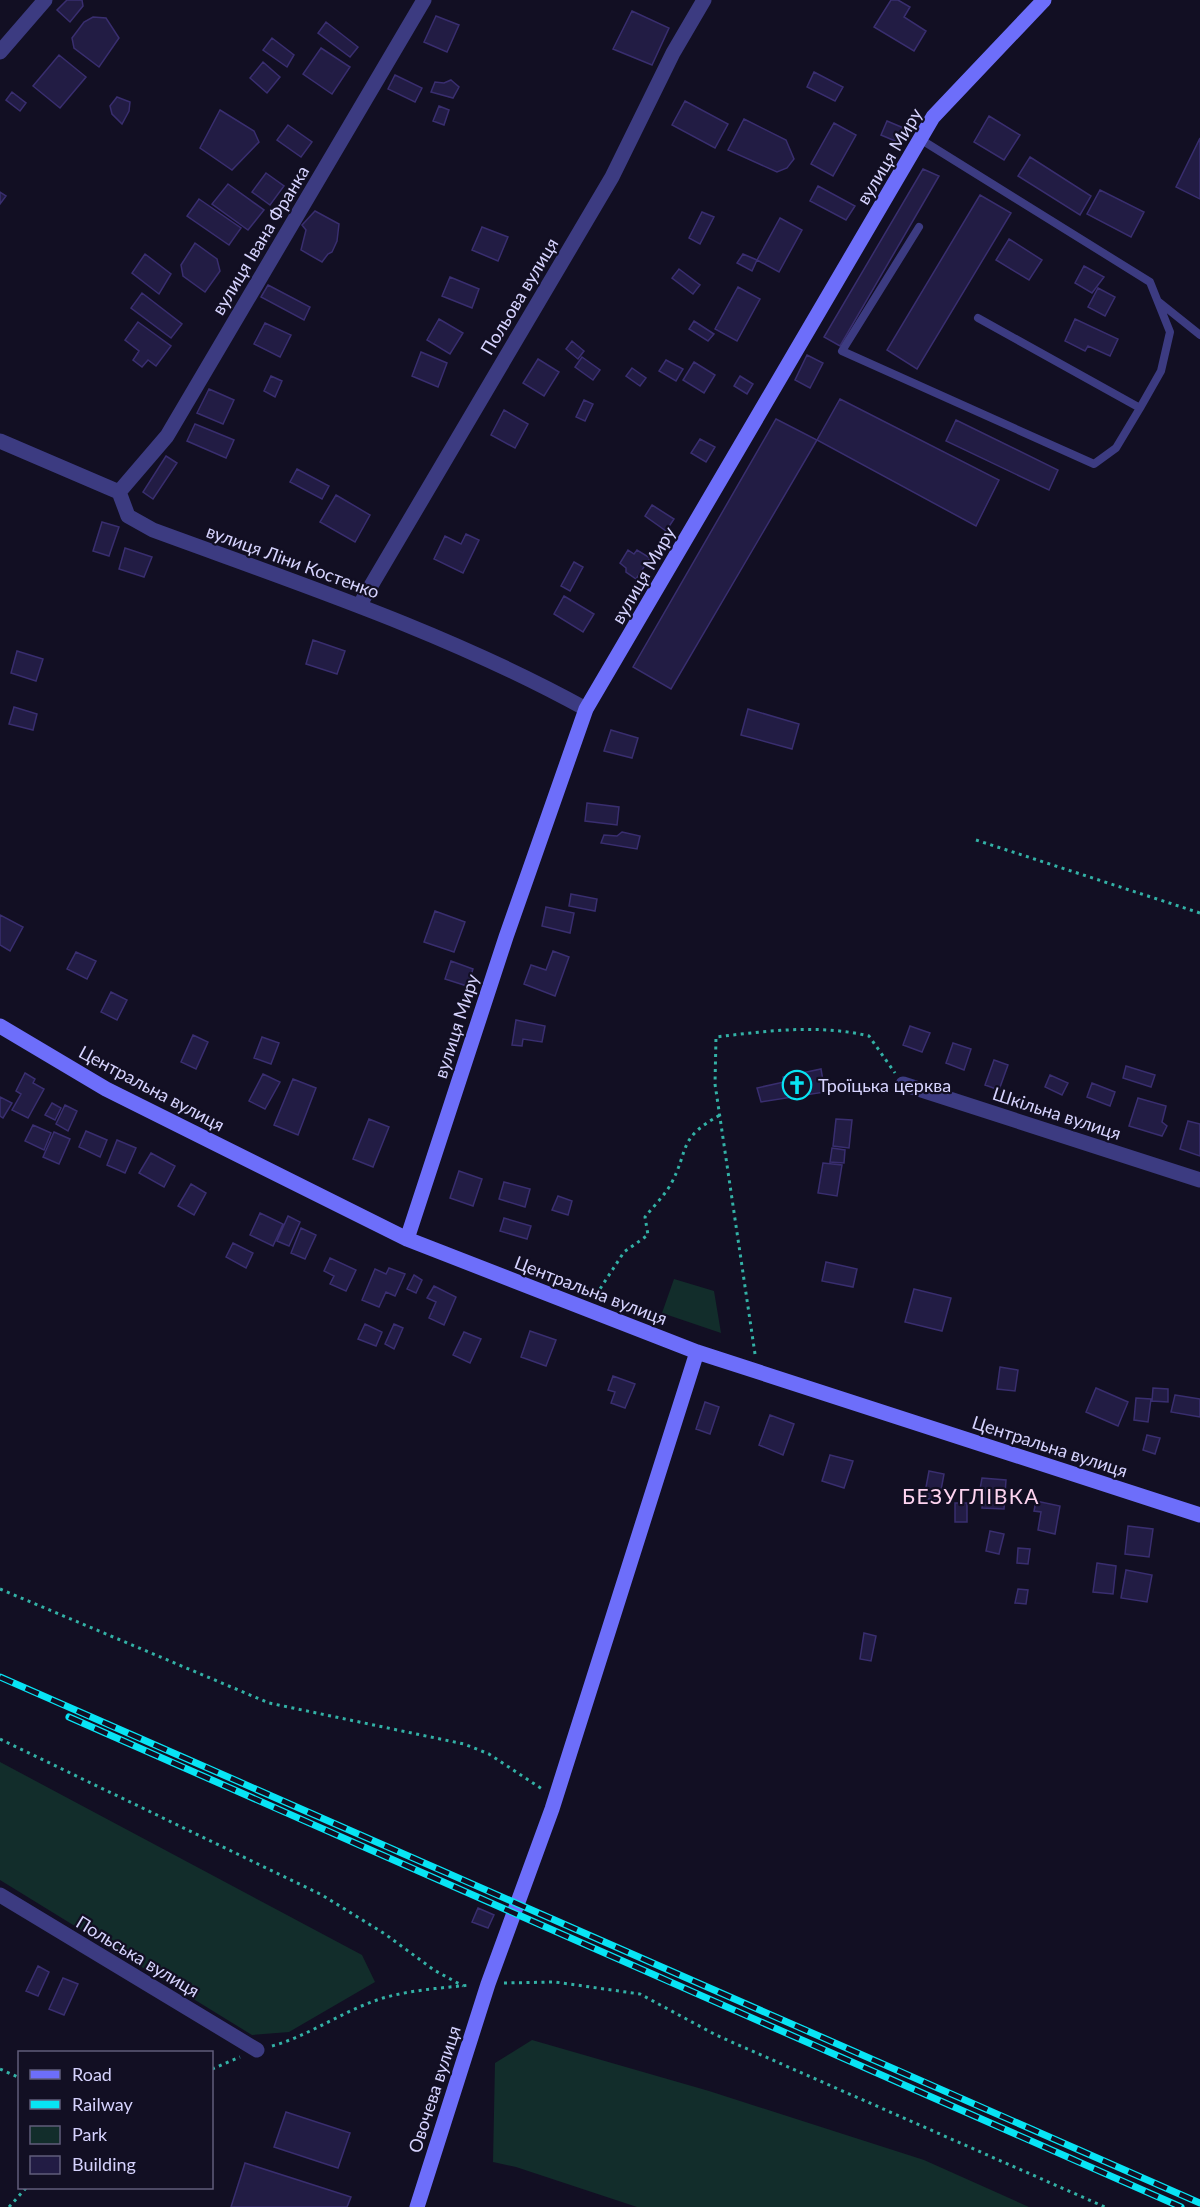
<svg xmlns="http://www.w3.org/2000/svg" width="1200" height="2207" viewBox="0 0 1200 2207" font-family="Lato,sans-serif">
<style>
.green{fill:#122d2b}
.building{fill:#221c44;stroke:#392e6f;stroke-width:1.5}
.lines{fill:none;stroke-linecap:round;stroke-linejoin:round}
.path{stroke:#33b1a6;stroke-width:3;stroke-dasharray:3 4.5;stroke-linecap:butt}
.lane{stroke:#3c3b81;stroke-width:8}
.street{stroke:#3c3b81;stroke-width:15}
.secondary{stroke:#6d6efa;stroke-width:15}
.rail-casing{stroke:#08e4f4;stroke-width:7}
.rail{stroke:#120f23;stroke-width:4.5;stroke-dasharray:14;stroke-linecap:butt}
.labels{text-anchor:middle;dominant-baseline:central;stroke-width:4.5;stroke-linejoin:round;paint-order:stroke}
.street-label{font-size:18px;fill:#d6d3fe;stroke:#120f23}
.poi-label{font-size:18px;fill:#d6d3fe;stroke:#120f23;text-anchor:start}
.quarter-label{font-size:21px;letter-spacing:1.5px;fill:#fed4f0;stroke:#120f23}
</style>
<rect width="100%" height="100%" fill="#120f23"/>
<!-- green -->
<path class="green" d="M674,1279L714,1291L721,1333L662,1313Z
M0,1762L362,1955L375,1982L289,2032L252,2035L0,1880Z
M532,2040L709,2091L924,2160L1029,2207H637L516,2167L493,2162L495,2063Z"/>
<!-- building -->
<path class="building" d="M67,0H82L83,6L70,22L57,10Z
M891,0H898L910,7L904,17L926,31L914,51L874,27Z
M632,11L669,28L652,65L613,49Z
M436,16L459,25L447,52L424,42Z
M93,17L106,18L119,38L99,67L74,48L72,38L84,22Z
M326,22L358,47L350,57L318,33Z
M272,38L294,55L287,67L263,50Z
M321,48L350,67L332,94L303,74Z
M59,55L86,77L60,108L33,86Z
M263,62L280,77L267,93L250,78Z
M814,72L843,87L835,101L807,87Z
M395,75L422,88L415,102L388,89Z
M451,80L459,87L453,98L431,92L435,82L444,83Z
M12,92L26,103L20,111L6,100Z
M117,97L130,102L129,111L122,124L112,114L110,106Z
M685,101L728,124L715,148L672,125Z
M439,106L449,110L444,125L433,121Z
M220,110L254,131L259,142L232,170L200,148Z
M989,116L1020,135L1004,160L974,142Z
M744,119L786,140L794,159L787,168L777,172L728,150Z
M887,121L906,129L900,143L881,135Z
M834,123L856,135L833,176L811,164Z
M288,125L312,142L301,157L277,140Z
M1200,138V199L1176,187Z
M1030,157L1091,196L1080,215L1018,176Z
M923,169L939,176L840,346L824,337Z
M266,173L284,186L270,205L252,192Z
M228,184L264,210L248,230L212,204Z
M818,186L855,206L846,220L810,201Z
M1100,190L1144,212L1131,237L1087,214Z
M0,192L6,196L0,204Z
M980,195L1011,213L917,369L887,350Z
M199,199L241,228L229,245L187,216Z
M315,211L339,224L337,241L332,252L328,254L322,262L301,250L306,230L302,225Z
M702,212L714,217L700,244L689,238Z
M780,218L802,230L779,272L757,260Z
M482,227L508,237L498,261L472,250Z
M1009,239L1042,260L1029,280L996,260Z
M195,243L217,259L220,271L205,292L183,276L181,265Z
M145,254L171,274L159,294L132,273Z
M743,254L757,260L752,271L737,263Z
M1084,266L1104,277L1092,293L1075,283Z
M679,269L700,285L693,294L672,278Z
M450,277L479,289L472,308L442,296Z
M268,285L310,307L304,320L261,297Z
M738,287L760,299L737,341L715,329Z
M1098,288L1115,297L1105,316L1088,307Z
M142,293L182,324L171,338L131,308Z
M439,319L463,333L450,354L427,340Z
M1075,319L1118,339L1110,356L1088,346L1085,351L1065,341Z
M694,321L714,334L708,341L689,329Z
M138,322L171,346L156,366L148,360L142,367L133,360L139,351L125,340Z
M265,323L291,335L280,357L254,344Z
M572,341L584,351L578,359L566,349Z
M421,352L447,363L438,387L412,376Z
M807,355L823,363L810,388L795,380Z
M582,357L600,370L593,380L575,367Z
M538,359L559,372L544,396L523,383Z
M666,360L683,369L676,381L659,371Z
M694,362L715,375L704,393L683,380Z
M632,368L646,378L640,386L626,376Z
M271,376L282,381L275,397L264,391Z
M740,376L753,384L747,394L734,386Z
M209,389L234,400L223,424L197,413Z
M840,399L999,480L976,526L817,440Z
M584,400L593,404L585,421L576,417Z
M504,410L528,424L515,448L491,435Z
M776,419L817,440L671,689L633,667Z
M956,420L1058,470L1049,490L946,441Z
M195,424L234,440L226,458L187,441Z
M700,439L715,447L706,462L691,453Z
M166,456L177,463L153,499L143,492Z
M297,469L329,486L322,499L290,482Z
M336,495L370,515L355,542L320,522Z
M652,505L674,519L666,531L645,516Z
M102,522L119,527L109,556L93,551Z
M466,534L479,540L463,573L434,559L445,536L461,544Z
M125,548L152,557L144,577L119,569Z
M628,550L634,554L637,550L650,558L636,579L626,572V568L620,563Z
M574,562L583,567L570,591L561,586Z
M564,596L594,614L583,632L554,614Z
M313,640L345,651L337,674L306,664Z
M17,651L43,659L36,681L11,673Z
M14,707L37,714L33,730L9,724Z
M748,709L799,724L792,749L741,735Z
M611,730L638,738L632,758L604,751Z
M587,803L619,807L617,825L585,821Z
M622,832L640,836L637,849L601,843L604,835L617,836Z
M571,894L597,899L595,911L569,906Z
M546,907L574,913L570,933L542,926Z
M435,911L465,922L454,952L424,942Z
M0,915L23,927L10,951L0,945Z
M553,951L569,957L555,996L524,984L531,965L546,970Z
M76,952L96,961L87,979L67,969Z
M451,961L473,969L467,986L445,979Z
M111,992L127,1000L117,1020L101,1012Z
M516,1020L545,1026L542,1042L523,1039L522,1046L512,1045Z
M910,1026L930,1033L922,1052L903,1045Z
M193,1035L208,1042L196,1069L181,1062Z
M262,1037L279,1043L271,1064L254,1058Z
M953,1043L971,1049L964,1070L946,1063Z
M994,1060L1008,1065L999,1090L985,1085Z
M1126,1066L1155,1075L1151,1087L1123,1078Z
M821,1069L825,1092L761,1102L757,1088L784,1082L783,1077Z
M25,1073L35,1079L33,1083L44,1089L28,1118L12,1110L21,1094L16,1091Z
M263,1074L280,1082L265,1109L249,1101Z
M1050,1075L1068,1083L1062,1095L1045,1087Z
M293,1079L316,1088L298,1135L274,1125Z
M1092,1083L1115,1092L1110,1106L1087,1097Z
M0,1097L12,1103L3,1118L0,1116Z
M1138,1098L1166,1106L1162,1122L1167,1126L1162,1136L1129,1126Z
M52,1103L61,1108L55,1120L45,1115Z
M65,1105L77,1111L68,1131L56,1124Z
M369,1119L389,1127L373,1167L353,1159Z
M836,1119L852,1120L849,1148L833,1146Z
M1188,1121L1200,1124V1156L1180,1149Z
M33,1125L51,1133L44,1150L25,1141Z
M86,1131L107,1140L100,1157L79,1147Z
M54,1132L70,1139L59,1164L43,1157Z
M117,1140L136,1148L125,1173L107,1165Z
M832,1148L845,1150L844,1163L830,1162Z
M151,1153L175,1166L164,1187L139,1173Z
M823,1163L842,1165L837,1196L818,1193Z
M459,1171L482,1179L473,1206L450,1198Z
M504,1182L530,1189L525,1207L499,1199Z
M191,1184L206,1193L194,1215L178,1206Z
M558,1196L572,1201L568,1215L552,1210Z
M260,1213L283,1224L273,1246L250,1235Z
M288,1216L300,1222L289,1246L277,1241Z
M504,1218L531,1226L527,1239L500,1231Z
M301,1228L316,1235L305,1259L291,1253Z
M233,1243L253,1253L246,1268L226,1257Z
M330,1258L356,1270L346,1291L330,1284L334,1276L324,1271Z
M826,1262L857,1269L853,1287L822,1281Z
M389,1268L405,1274L395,1296L386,1292L379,1307L362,1300L375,1269L386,1274Z
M414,1275L422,1280L416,1293L407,1289Z
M434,1286L456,1297L444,1325L429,1318L436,1302L427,1298Z
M914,1289L951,1298L942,1331L905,1322Z
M365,1324L382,1332L376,1346L358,1339Z
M394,1324L403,1328L394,1349L385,1344Z
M530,1331L556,1340L546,1366L521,1357Z
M464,1332L481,1339L470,1363L453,1355Z
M1000,1367L1018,1370L1015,1391L997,1389Z
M613,1376L635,1384L625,1408L611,1403L615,1392L608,1390Z
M1096,1388L1128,1402L1118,1426L1086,1412Z
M1153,1388L1168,1389V1402L1152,1401Z
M1175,1395L1200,1399V1417L1171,1412Z
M1136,1398L1151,1399L1148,1422L1134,1420Z
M705,1402L719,1407L710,1434L696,1429Z
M770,1415L794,1424L783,1455L759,1445Z
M1147,1435L1160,1438L1155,1454L1143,1450Z
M830,1455L853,1461L844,1488L822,1481Z
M929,1471L944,1474L939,1501L924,1498Z
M982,1478L1006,1480L1004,1509L982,1508L983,1498L979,1495Z
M1036,1501L1060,1506L1055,1534L1038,1530L1041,1512L1034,1511Z
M955,1503H967V1522H955Z
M1128,1526L1153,1529L1149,1557L1125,1554Z
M990,1531L1004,1534L999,1554L986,1551Z
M1018,1548L1030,1549L1028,1564L1017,1563Z
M1097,1563L1116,1566L1113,1594L1093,1592Z
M1126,1570L1152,1575L1147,1602L1121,1598Z
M1018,1589L1028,1590L1026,1604L1015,1603Z
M864,1633L876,1636L871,1661L860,1659Z
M478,1908L494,1915L488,1928L472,1922Z
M38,1966L49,1972L38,1996L26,1991Z
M63,1978L78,1984L64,2015L49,2009Z
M286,2112L350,2133L338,2168L274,2147Z
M245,2163L351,2197L347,2207H231Z"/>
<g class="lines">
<!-- path -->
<path class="path" d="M976,840L1200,913
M596,1295L624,1252L648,1235L645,1217C653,1207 664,1196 671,1184C690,1148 677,1139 720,1115
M755,1354L715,1084L716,1037C766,1031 819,1024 869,1036L895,1073
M0,1589L269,1703L464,1744L489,1754L542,1789
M0,1739L322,1895L385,1934L434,1970L463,1986
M504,1983L555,1982L640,1994L716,2035L1105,2207
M272,2046C311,2035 344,2010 383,1998C411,1990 441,1988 470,1985
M0,2069L20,2078
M212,2069L240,2057
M9,2207L26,2188"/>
<!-- lane -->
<path class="lane" d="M920,139L1150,282L1170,332L1161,371L1140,408L978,318
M919,227L842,351L1094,464L1116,448L1140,408
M1159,302L1200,335"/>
<!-- street -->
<path class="street" d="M0,52L45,0
M0,441L119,492L128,516L153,530C300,584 448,633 586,709
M119,492L167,436L424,0
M359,606L612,177L673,53L704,0
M903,1084L1200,1180
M0,1895L257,2050"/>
<!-- secondary -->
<path class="secondary" d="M0,1026L106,1089L407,1239L697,1352L1200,1515
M407,1239L506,937L586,709L933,117L1044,0
M417,2207L488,1984L552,1809L697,1352"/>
<!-- rail casing -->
<g class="rail-casing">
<path id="rail" d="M0,1677L1200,2203
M69,1717L1181,2207"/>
</g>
<!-- rail -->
<use href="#rail" class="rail"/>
</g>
<!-- icons -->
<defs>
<g id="church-ring" transform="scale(1.5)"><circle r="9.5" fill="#120f23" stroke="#08e4f4" stroke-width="1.5"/><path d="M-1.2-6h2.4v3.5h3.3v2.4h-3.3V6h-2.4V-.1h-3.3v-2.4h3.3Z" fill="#08e4f4"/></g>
</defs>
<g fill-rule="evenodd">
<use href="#church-ring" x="797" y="1085"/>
</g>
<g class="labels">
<!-- street labels -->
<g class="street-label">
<text transform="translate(889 156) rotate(-59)">вулиця Миру</text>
<text transform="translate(260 240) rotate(-59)">вулиця Івана Франка</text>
<text transform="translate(519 296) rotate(-59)">Польова вулиця</text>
<text transform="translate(293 561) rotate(20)">вулиця Ліни Костенко</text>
<text transform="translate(643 575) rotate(-60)">вулиця Миру</text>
<text transform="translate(456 1026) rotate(-72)">вулиця Миру</text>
<text transform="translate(152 1088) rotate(28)">Центральна вулиця</text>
<text transform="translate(1057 1113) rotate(18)">Шкільна вулиця</text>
<text transform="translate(591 1290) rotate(21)">Центральна вулиця</text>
<text transform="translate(1050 1446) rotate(18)">Центральна вулиця</text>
<text transform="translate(138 1956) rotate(31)">Польська вулиця</text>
<text transform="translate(434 2089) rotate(-72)">Овочева вулиця</text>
</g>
<!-- poi labels -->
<g class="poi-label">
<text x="818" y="1085">Троїцька церква</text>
</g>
<!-- quarter labels -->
<g class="quarter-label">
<text x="971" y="1495">БЕЗУГЛІВКА</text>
</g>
</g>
<!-- legend -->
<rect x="18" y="2051" width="195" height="138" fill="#120f23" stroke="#605d7b" stroke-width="1.5"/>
<rect x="30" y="2070" width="30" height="9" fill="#6d6efa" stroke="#605d7b" stroke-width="1.5"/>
<text x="72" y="2081" font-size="18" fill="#d6d3fe">Road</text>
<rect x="30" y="2100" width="30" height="9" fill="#08e4f4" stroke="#605d7b" stroke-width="1.5"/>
<text x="72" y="2111" font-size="18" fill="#d6d3fe">Railway</text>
<rect x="30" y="2126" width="30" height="18" fill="#122d2b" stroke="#605d7b" stroke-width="1.5"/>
<text x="72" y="2141" font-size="18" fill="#d6d3fe">Park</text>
<rect x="30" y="2156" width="30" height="18" fill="#221c44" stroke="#605d7b" stroke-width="1.5"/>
<text x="72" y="2171" font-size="18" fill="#d6d3fe">Building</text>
</svg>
